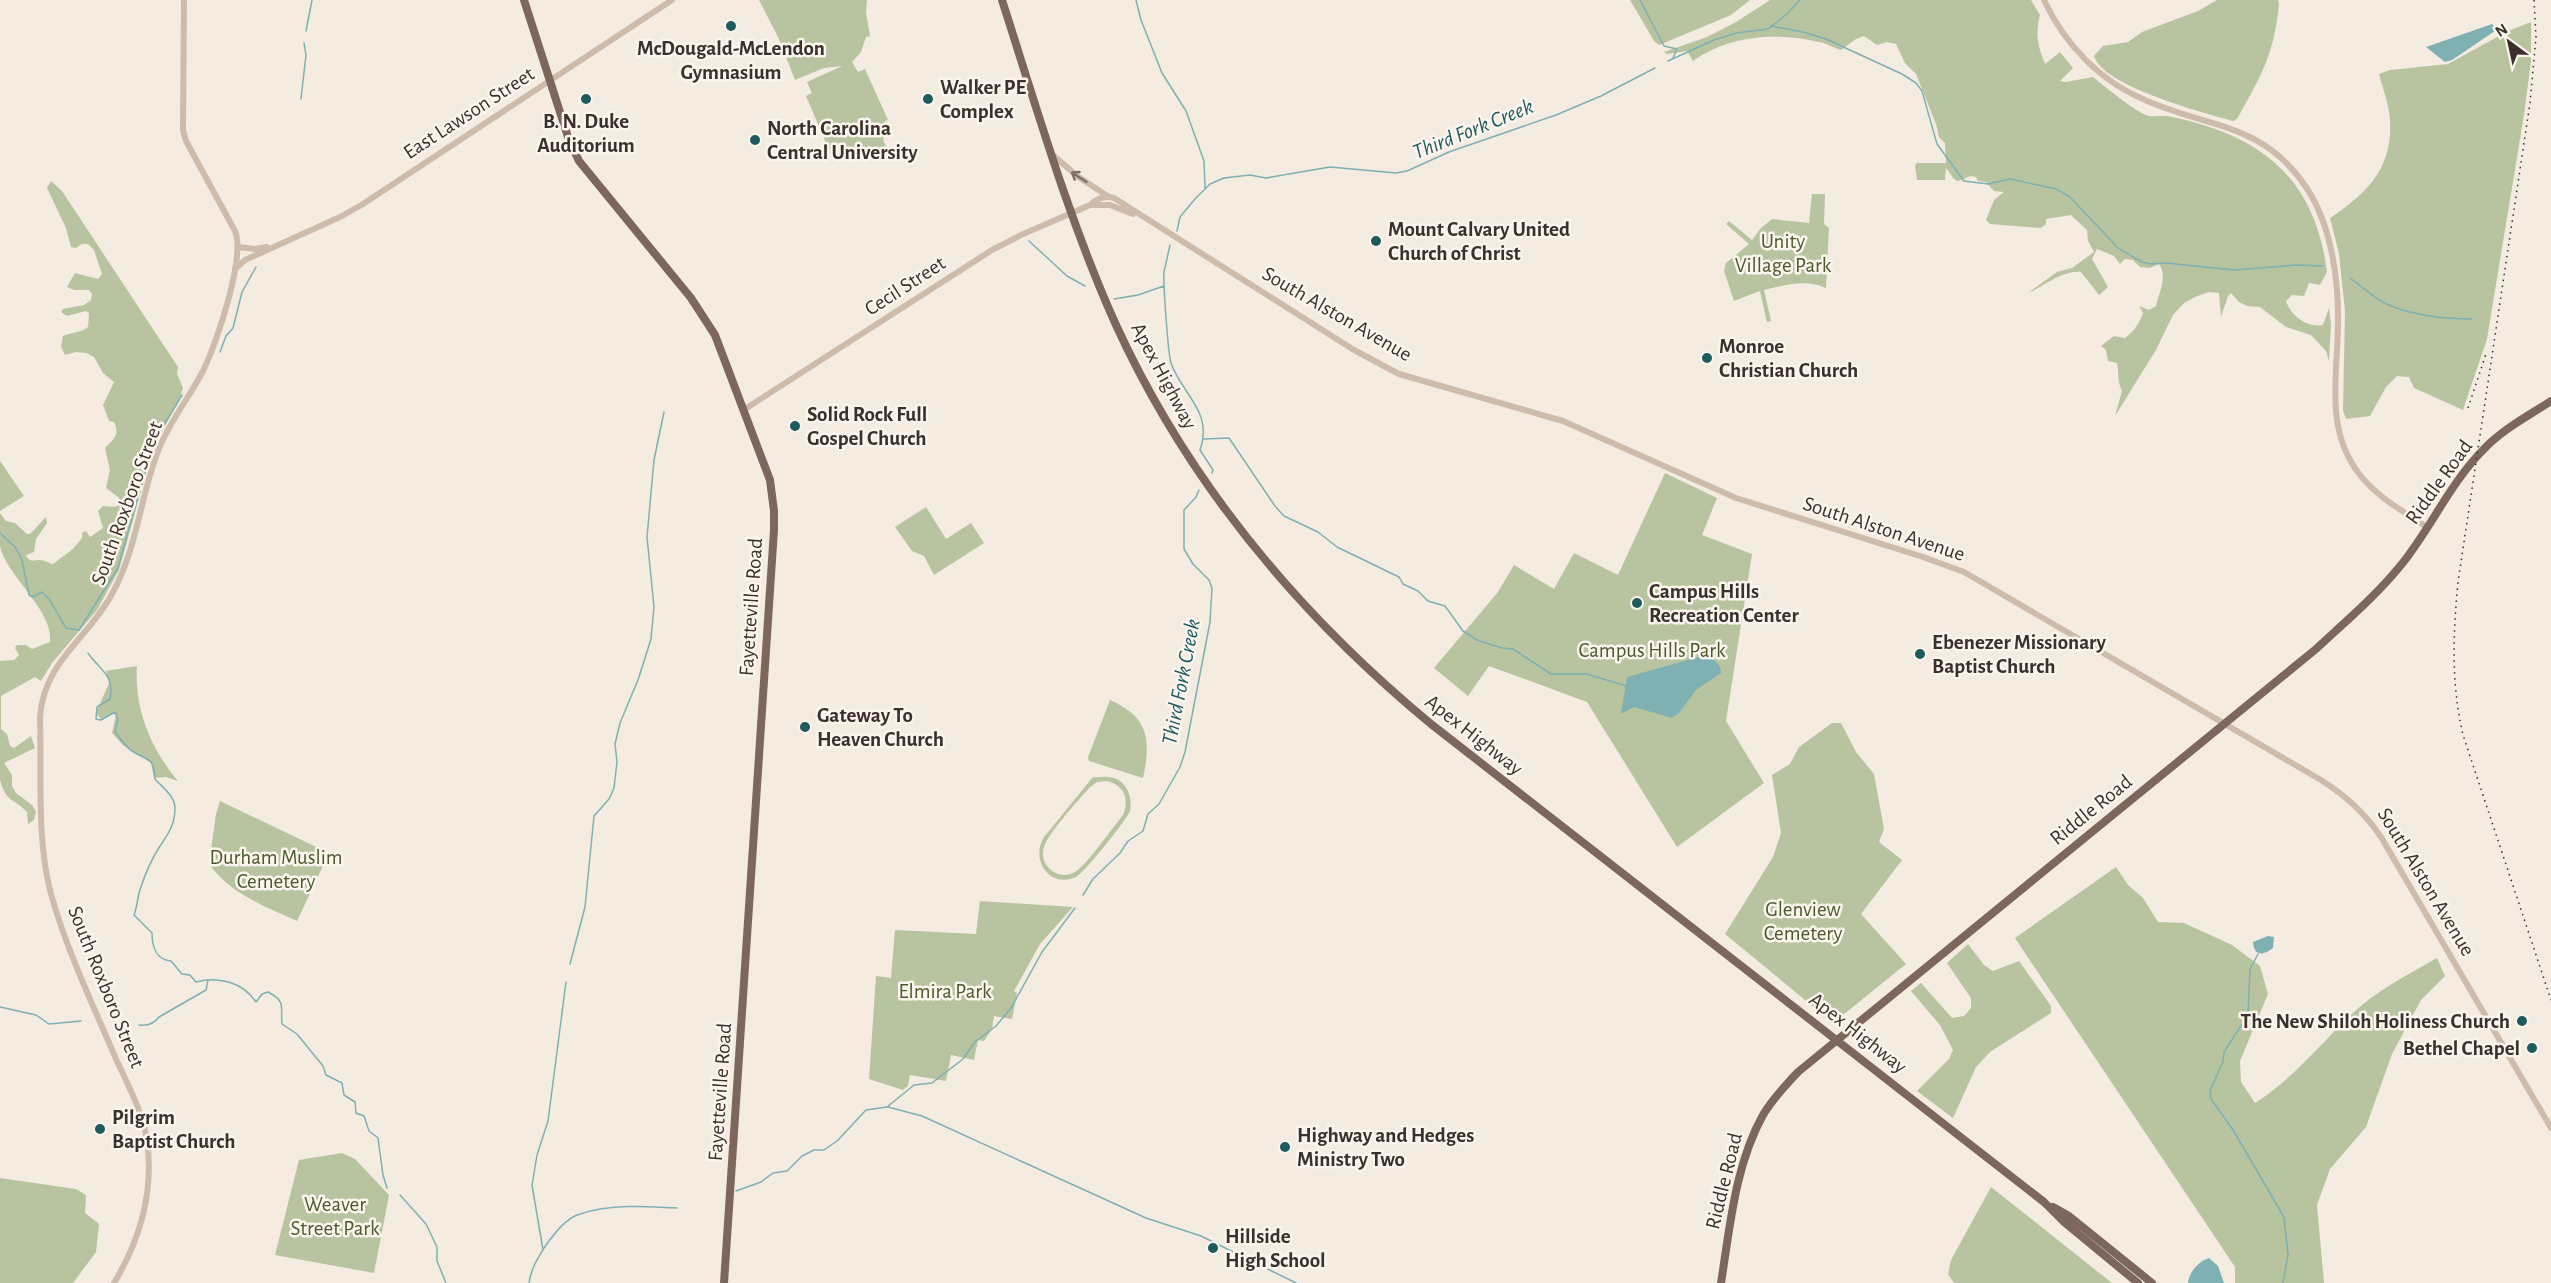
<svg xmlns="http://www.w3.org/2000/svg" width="2551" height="1283" viewBox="0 0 2551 1283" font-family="'Alegreya Sans',sans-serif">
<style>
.green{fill:#b8c4a0;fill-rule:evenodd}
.water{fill:#7fb0b2}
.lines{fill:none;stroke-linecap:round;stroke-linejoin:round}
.stream{stroke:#7fb0b2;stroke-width:1.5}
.minor{stroke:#cdbbac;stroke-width:6}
.major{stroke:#7d675c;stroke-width:8}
.rail{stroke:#3b302b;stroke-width:1.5;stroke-dasharray:1.5 4.5;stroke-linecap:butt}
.oneway{stroke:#7d6f65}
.poi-dot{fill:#1f5a5e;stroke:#fbf5ee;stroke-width:2}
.labels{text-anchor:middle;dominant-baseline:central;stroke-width:5;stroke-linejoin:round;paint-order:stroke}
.poi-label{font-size:21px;font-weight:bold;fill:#3b302b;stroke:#fbf5ee;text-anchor:start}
.street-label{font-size:21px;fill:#3b302b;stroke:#fbf5ee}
.park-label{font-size:21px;fill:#4a5a2e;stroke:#fbf5ee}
.water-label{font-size:22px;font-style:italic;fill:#1f5a5e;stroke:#fbf5ee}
</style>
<rect width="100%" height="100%" fill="#f4ebe1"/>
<!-- green -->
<path class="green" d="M759,0H867L866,12L870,36L866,37L861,52L852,62L858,72L865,69L888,120L884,122L887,129L883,140L886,146L855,160L843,144L829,150L806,96L812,93L807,82L842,66L824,68L795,80L779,39Z
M1630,0H1750L1731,15L1659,45L1654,41Z
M1770,0H2031L2040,15C2035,34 2038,47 2045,64L2060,52L2073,68L2060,81L2066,82L2093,77C2103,85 2138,114 2149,116C2157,117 2164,115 2172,117C2262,136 2315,178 2327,272L2320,285L2309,283L2304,296L2292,295L2286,301C2291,316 2307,328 2323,325L2329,308L2331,324L2329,361L2326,351L2311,335L2286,327L2260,307L2247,306L2239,302L2231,293L2228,296L2221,317L2219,293L2209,292L2195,297L2184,303L2173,315L2156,350L2115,416L2122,391C2117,381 2119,373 2117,363L2108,361L2106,350L2101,346L2114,336L2125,338C2134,331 2139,324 2143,313L2139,306L2149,310L2156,306C2159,292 2168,277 2159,264L2150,268L2140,267L2133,260L2125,259L2120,264L2114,256L2097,249L2092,259L2108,287L2099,295L2081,272C2062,270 2045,286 2028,293L2057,272L2072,268L2094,252L2088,241L2087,230L2071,215L2046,219V224L2041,228L1990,224L1986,220L1994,200L2004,192L1994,191L1986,182L1978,181L1976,177L1971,176L1958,181L1954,179L1946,168L1945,180H1917L1915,166L1917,163H1946L1945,143L1939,137L1936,124L1916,74L1905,63L1896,44L1887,42L1877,45L1864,36L1856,39L1841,50C1833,48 1827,43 1819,42C1777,32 1729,35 1693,61L1687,51L1667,54L1664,52L1707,37L1736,22Z
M2217,0H2278L2279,4C2274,55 2261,76 2237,119L2233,121C2204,113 2102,86 2094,56L2103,46L2128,42L2142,32L2198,11Z
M2531,22V61L2524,115L2487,339L2463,410L2414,388L2409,377L2397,376L2386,387L2370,416L2346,419L2343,410L2345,311L2339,254L2330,218C2367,193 2393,168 2390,120C2389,105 2383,89 2379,74L2390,70L2448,64L2508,31Z
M51,181L62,191L178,367L177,374L183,388L179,401L154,445L119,570L97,610L52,663L41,681L35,677L1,696V729L7,734L10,746L14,748L31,736L35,748L4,763L12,775V786L16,793L32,805L36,812L34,820L28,824L27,812C13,797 7,804 0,780V661L14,660L19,655L15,648L17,645H26L32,649L50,642C54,610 6,576 0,546C0,536 0,523 0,513L6,521L15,523L27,534H30L46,517L47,523L36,539L34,552L26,555C30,563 33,560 40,560C44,560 49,563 53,564L73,549L82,538V533L86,531L90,537L103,528L98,511L103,506L115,507L121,503L118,497L106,488L110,470L105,448C114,439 120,435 114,422L109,421L103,405L114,382L103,373L94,357L86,353L76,352L65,355L61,347L63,336C72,332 81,333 88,327L89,313L86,311L67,316L61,312L63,309L84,305L91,300L92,294L89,290H74L67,287L75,273L98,279L102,274L94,250L88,244H82L76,248L71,247L66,228L47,188Z
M1812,194H1825L1824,224L1829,228L1826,288C1806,279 1785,285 1764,290L1771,321L1767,322L1760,291L1734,301L1724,271L1726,263L1749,244L1726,224L1729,221L1752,240L1761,228L1772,219L1809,223Z
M0,461L24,496L0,511Z
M1665,473L1717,498L1702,535L1752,554L1726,721L1764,783L1677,847L1587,702L1489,666L1468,696L1434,668L1498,592L1514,565L1554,589L1574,553L1618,575Z
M926,507L946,539L971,523L984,543L934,575L924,556L912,551L895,527Z
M137,666C134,709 151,749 178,781L166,777L154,778L151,763L123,745L112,733L116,715L113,713L101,719L96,713L109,683L106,671Z
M1110,700C1149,717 1151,740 1143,778L1089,761L1088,757Z
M1832,723H1841L1856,752L1874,774L1884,829L1879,842L1902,860L1861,914L1906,964L1833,1023L1725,934L1773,857L1781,833L1772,775L1790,764L1799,747Z
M1093,777C1098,778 1103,776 1108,777C1126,778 1133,796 1130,811C1125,822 1085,872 1076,877C1049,889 1030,859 1044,837ZM1106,781C1124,784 1130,800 1123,815C1112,828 1087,865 1075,872C1058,882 1038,865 1044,847C1048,833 1078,801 1089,788L1097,782Z
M220,801L329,853L297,921C266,907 229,893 209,864L216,814Z
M2116,867L2128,885L2143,898L2158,922L2184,923L2232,945L2260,966L2268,994L2240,1061L2241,1082L2255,1103C2293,1079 2320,1044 2353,1013C2377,990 2408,975 2437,958L2445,976L2421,1000L2392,1054L2366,1127L2330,1169L2317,1205L2324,1283H2235V1267L2015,938Z
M980,901L1073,907L1040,944L1014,991L1017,993L1012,1019L994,1016L992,1029L984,1041L978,1040L974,1060L951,1055L946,1081L910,1075L908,1086L903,1090L869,1079L876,976L891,978L895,930L976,934Z
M1968,944L1984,965L1993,971L2019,961L2051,1006V1013L1990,1052L1976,1067L1953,1118L1917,1091L1949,1059L1953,1050L1940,1025L1911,991L1921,983L1952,1018L1964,1016L1971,1008V998L1947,963Z
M342,1153L355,1159L389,1195L374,1273L275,1255L299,1160Z
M0,1178L76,1189L86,1195L85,1213L99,1224L96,1252L73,1283H0Z
M1991,1187L2112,1283H1954L1948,1274L1951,1260Z"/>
<!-- water -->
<path class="water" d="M2492,24L2495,27V31L2452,60L2445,62L2426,47Z
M1702,656C1712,657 1721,663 1721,673L1696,690L1679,713L1672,718L1634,707L1621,714L1627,677Z
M2268,936L2274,937L2273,948C2263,956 2254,956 2253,942Z
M2209,1258L2218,1266L2224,1283H2188C2189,1272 2199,1261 2209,1258Z"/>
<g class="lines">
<!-- stream -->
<path class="stream" d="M1136,0L1141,20L1162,73L1186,111L1204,161L1205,188
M1640,0L1664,46L1677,49L1673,58
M1771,26L1803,32L1826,39L1902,74L1916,83L1922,91L1937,144L1964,181L1988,184L2010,179L2056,189L2070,197L2118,248L2142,262L2151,264L2166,263L2234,270L2296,265L2323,266
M306,31L312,0
M1668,61L1714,40L1736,33L1768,29L1787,14L1800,0
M301,99L306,55L304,43
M1177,231L1180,217L1195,199L1210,184L1224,178L1250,175L1266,178L1330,167L1396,173L1407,171L1449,152L1556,115L1601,96L1655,68
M1029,241L1067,276L1085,286
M1170,245C1168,254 1166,263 1164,272C1163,282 1168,353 1171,363C1181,393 1214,412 1200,450L1213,470L1212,473
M2350,278C2360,285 2370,294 2381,301C2406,315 2444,319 2472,319
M1114,299L1138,295L1164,286
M220,352L226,336L233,328L242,292L256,267
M1204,439L1229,438L1275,506L1284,516L1318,532L1337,547L1399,577L1403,584L1418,591L1428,601L1445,606L1463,631L1477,640L1502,648L1513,649L1551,674H1587L1626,686
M0,533L15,547L22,560L29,595L33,597L42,592L49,599L66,628L79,630L118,568L153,443L182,395
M88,653C100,671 115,674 110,699L97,707L96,719L101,720L115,712L118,720L115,732C121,738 124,746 132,751C149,762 153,755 155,779C162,787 175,796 175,808C175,825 168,834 160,846C153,857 146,872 142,884C137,895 138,905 134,915L152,933C152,946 156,960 171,961L182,974L190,975L196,982C218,976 243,982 256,1002L262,994L268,992C287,1002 280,1007 282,1024L297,1034L323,1066L326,1075L342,1083L344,1095L355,1102L356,1113L364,1116L369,1131L378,1138L383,1175L387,1188
M1083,895L1093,879L1120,853L1128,841L1143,831L1148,814L1159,804L1180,767L1185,752L1210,622L1212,588L1209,580L1193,564L1184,549V510L1196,497L1199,490
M2258,954L2250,969L2248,1015L2224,1052L2223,1062L2210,1090L2211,1099L2233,1130L2284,1217L2288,1255L2283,1283
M570,964L585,907L594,816L609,799L614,788L617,762L615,744L620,723L638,680L651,639L654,607L647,537L654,460L664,412
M0,1007L36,1015L49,1024L81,1021
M139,1025C148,1026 154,1024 159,1017L206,990L208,980
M888,1107L922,1116L1146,1218L1201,1236L1296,1283
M736,1191L761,1182L773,1173L787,1171L802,1156L814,1150H824L837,1141L866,1110L887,1107L914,1085L932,1083L963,1059L975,1042L996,1026L1011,1008L1042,952L1075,908
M400,1195L426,1224L437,1247V1261L446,1283
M543,1250L532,1185L537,1155L548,1121L566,982
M529,1283C531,1268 538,1258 546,1245C554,1234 566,1218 580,1214C609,1204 647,1206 677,1208"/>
<!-- minor -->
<path class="minor" d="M2044,0C2065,45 2100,81 2145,100C2210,129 2264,122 2308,190C2332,228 2339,282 2338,326C2337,379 2325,431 2360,475C2378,498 2405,512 2428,528
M1053,155L1077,176L1109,197
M1091,205H1110L1133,214
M239,247L255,249L267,247
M235,269L245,260L340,217L363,204L672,0
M745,409L992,250L1021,235L1090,205C1097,198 1104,195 1114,198L1354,350L1399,374L1563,421L1736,498L1923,557L1964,572L2321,780C2346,796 2364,812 2381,837L2551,1128
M114,1283C140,1240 154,1191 147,1140C142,1111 128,1085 116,1059C93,1005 67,951 51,894C36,837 42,776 40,718C43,662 88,639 112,594C137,549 140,498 158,451C169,422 189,398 203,371C216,345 246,257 235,231L186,141L183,130L184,0"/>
<!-- major -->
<path class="major" d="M524,0L568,137L579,161L691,298L715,335L770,480L774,511V530L724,1283
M1002,0C1037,109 1069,221 1116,325C1188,482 1298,614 1431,724L2044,1202L2064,1222L2138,1283
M2053,1207L2069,1216L2152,1283
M1721,1283C1730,1227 1735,1165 1763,1115C1773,1098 1786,1085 1798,1072L2316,649C2345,622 2376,596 2401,565C2431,528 2450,483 2484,449C2503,429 2528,416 2551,401"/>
<!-- rail -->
<path class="rail" d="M2534,0L2536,37L2530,103L2458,582C2453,636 2451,682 2463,735L2551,1000
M2468,408L2487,351"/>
</g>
<!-- one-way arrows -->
<defs><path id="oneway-shaft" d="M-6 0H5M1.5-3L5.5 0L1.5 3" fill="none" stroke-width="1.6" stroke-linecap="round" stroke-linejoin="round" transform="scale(1.5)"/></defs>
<use class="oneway" href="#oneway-shaft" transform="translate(1079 177) rotate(-147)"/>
<!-- markers -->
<g class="poi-dot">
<circle cx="731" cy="26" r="6"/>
<circle cx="586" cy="99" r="6"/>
<circle cx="928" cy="99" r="6"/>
<circle cx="755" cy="140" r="6"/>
<circle cx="1376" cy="241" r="6"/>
<circle cx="1707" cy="358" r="6"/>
<circle cx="795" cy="426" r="6"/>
<circle cx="1637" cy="603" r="6"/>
<circle cx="1920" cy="654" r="6"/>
<circle cx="805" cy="727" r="6"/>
<circle cx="2522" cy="1021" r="6"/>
<circle cx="2532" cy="1048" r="6"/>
<circle cx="100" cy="1129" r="6"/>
<circle cx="1285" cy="1147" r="6"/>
<circle cx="1213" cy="1248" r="6"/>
</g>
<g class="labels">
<!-- poi labels -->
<g class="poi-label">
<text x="731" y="48" text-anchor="middle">McDougald-McLendon<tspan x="731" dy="24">Gymnasium</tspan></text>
<text x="940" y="87">Walker PE<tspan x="940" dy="24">Complex</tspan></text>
<text x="586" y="121" text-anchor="middle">B. N. Duke<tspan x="586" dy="24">Auditorium</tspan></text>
<text x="767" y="128">North Carolina<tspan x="767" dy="24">Central University</tspan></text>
<text x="1388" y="229">Mount Calvary United<tspan x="1388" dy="24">Church of Christ</tspan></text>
<text x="1719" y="346">Monroe<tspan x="1719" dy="24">Christian Church</tspan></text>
<text x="807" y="414">Solid Rock Full<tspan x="807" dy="24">Gospel Church</tspan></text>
<text x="1649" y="591">Campus Hills<tspan x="1649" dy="24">Recreation Center</tspan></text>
<text x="1932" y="642">Ebenezer Missionary<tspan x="1932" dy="24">Baptist Church</tspan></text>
<text x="817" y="715">Gateway To<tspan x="817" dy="24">Heaven Church</tspan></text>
<text x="2510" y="1021" text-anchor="end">The New Shiloh Holiness Church</text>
<text x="2520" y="1048" text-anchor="end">Bethel Chapel</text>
<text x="112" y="1117">Pilgrim<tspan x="112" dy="24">Baptist Church</tspan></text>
<text x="1297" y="1135">Highway and Hedges<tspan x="1297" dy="24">Ministry Two</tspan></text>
<text x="1225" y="1236">Hillside<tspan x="1225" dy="24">High School</tspan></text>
</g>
<!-- street labels -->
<g class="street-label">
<text transform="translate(469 113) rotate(-33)">East Lawson Street</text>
<text transform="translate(905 286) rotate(-33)">Cecil Street</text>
<text transform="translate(1337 314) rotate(30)">South Alston Avenue</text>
<text transform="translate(1164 376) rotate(62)">Apex Highway</text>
<text transform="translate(2439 482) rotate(-54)">Riddle Road</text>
<text transform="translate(127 503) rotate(-70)">South Roxboro Street</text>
<text transform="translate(1884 529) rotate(18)">South Alston Avenue</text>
<text transform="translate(751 607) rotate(-86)">Fayetteville Road</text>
<text transform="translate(1474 735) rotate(38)">Apex Highway</text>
<text transform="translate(2091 810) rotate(-39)">Riddle Road</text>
<text transform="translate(2426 882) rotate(59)">South Alston Avenue</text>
<text transform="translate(106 987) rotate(68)">South Roxboro Street</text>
<text transform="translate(1858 1033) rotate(38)">Apex Highway</text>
<text transform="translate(720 1092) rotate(-86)">Fayetteville Road</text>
<text transform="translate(1724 1181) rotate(-76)">Riddle Road</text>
</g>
<!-- park labels -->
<g class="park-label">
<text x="1783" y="241">Unity<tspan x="1783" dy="24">Village Park</tspan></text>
<text x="1652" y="650">Campus Hills Park</text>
<text x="276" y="857">Durham Muslim<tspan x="276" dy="24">Cemetery</tspan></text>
<text x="1803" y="909">Glenview<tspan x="1803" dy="24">Cemetery</tspan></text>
<text x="945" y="991">Elmira Park</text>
<text x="335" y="1204">Weaver<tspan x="335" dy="24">Street Park</tspan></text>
</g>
<!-- water labels -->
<g class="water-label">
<text transform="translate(1473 129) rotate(-22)">Third Fork Creek</text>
<text transform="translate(1181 682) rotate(-79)">Third Fork Creek</text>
</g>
</g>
<!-- north arrow -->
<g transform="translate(2509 42) rotate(327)" stroke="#fbf5ee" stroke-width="4.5" paint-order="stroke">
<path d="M0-4.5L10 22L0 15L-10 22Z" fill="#3b302b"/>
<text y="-9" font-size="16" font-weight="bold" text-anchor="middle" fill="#3b302b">N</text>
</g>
</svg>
